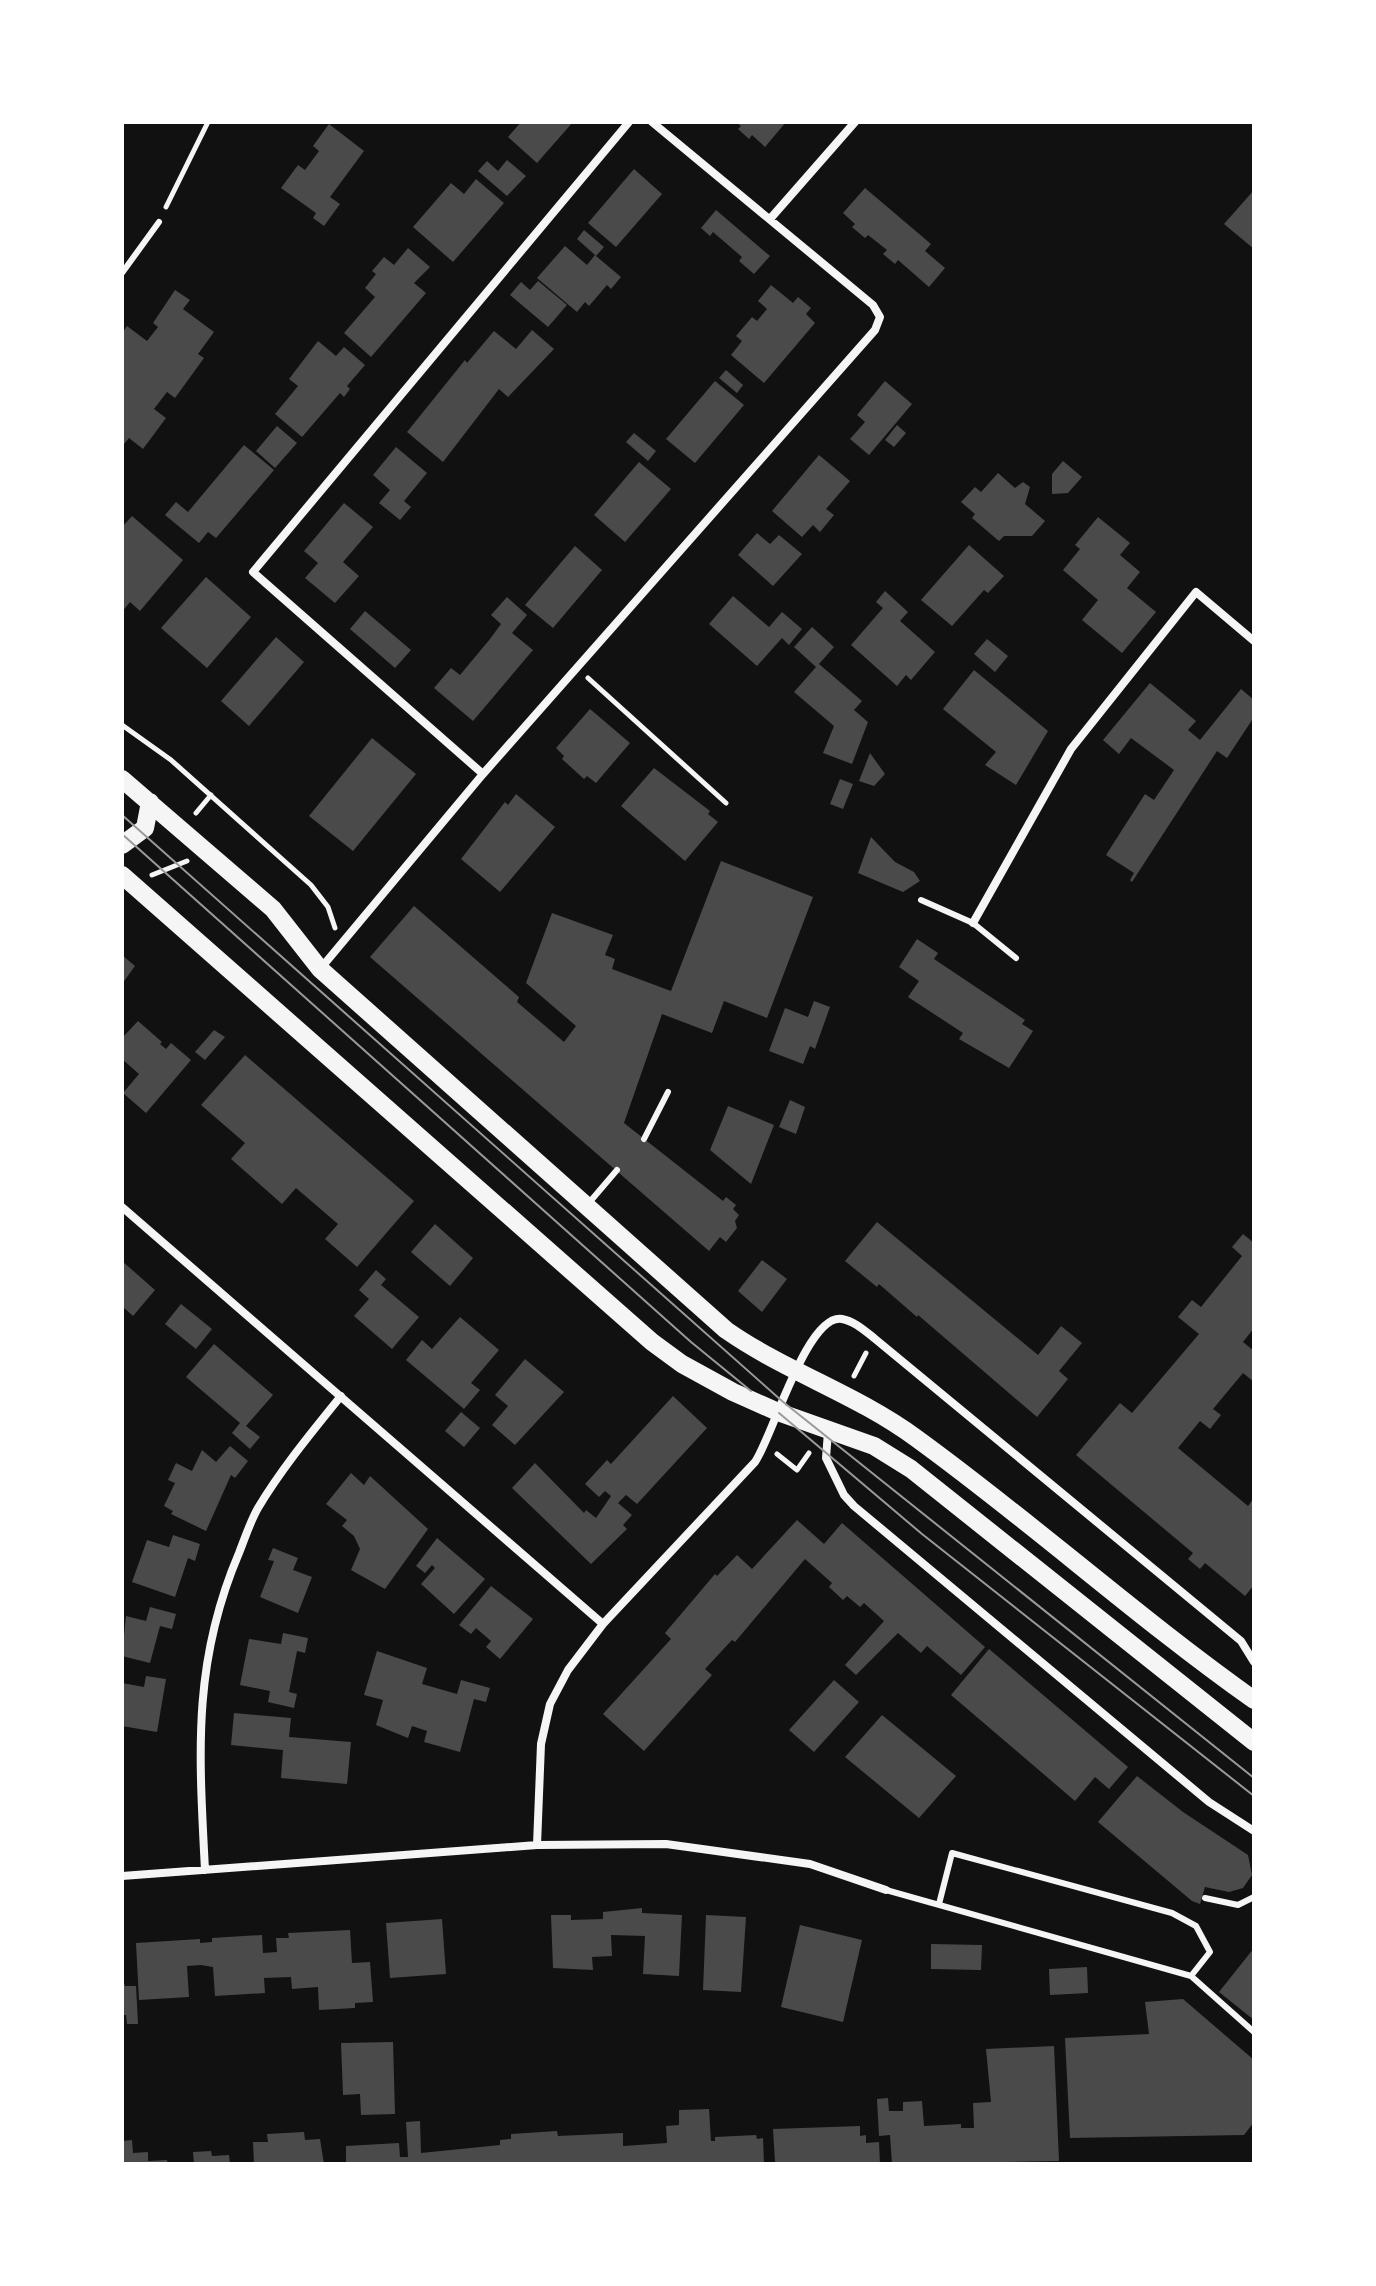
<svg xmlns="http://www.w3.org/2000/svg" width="1376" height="2286" viewBox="0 0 1376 2286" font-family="'PT Sans Narrow',sans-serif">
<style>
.building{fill:#4a4a4a}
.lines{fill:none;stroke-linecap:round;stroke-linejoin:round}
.path{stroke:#f5f5f5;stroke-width:5}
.service{stroke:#f5f5f5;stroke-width:6}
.minor{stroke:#f5f5f5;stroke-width:8}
.primary{stroke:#f5f5f5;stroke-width:18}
.tram{stroke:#9a9a9a;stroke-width:2}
</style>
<rect width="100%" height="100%" fill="#111"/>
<!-- building -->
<path class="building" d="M521,122H573L537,163L508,137Z
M736,122H786L765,147L752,135L749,139L738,129L741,126Z
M329,124L364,151L330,197L340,204L324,226L313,218L316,213L281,188L298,165L305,170L319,151L313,146Z
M507,160L526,176L507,196L478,171L487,161L498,171Z
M634,169L662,194L616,247L588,223Z
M476,179L504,203L453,262L413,227L451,183L464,194Z
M865,188L931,244L925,251L945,268L929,287L898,260L895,264L883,254L887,250L868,235L865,238L852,227L855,224L843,213Z
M1254,190V249L1224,224Z
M716,210L770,256L754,274L739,261L742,257L713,232L710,236L701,228Z
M584,230L604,247L596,256L621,277L611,289L607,285L589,306L585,302L577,312L537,278L565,246L587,265L595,255L577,239Z
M408,248L430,267L414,283L426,293L371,357L344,333L375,297L365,288L376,274L372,271L384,257L394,265Z
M538,281L567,305L548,327L510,295L521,282L530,290Z
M771,285L793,303L798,297L811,308L806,314L815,323L764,383L731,355L742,341L736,336L752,317L757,321L767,309L758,301Z
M175,290L190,300L183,309L214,332L198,354L204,358L175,398L167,392L154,409L166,418L143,449L129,438L124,444L122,333L127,326L147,341L158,327L153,323Z
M532,330L554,349L508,397L499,389L443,462L407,432L465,360L467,363L494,331L516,349Z
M318,341L336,356L344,347L365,365L347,386L350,389L344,397L340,393L302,437L275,414L298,386L289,379Z
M726,370L743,385L737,393L719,378Z
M715,381L744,405L695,463L666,439Z
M885,381L912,404L869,455L850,439L865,422L857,415Z
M897,425L906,433L894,447L885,440Z
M277,426L297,443L275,468L256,451Z
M634,433L656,451L648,461L626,442Z
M244,445L274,470L216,538L208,532L199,543L165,515L176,502L188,512Z
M396,447L427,473L404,501L411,507L400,520L379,503L390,490L373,475Z
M819,455L850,481L826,509L834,515L820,532L813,525L802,537L772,511Z
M1063,461L1082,477L1068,493L1052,494V474Z
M639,462L671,489L625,542L594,515Z
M998,473L1015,488L1023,482L1030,487L1025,504L1045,521L1032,536H1004L999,541L972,518L975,514L961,502L975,487L981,492Z
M344,503L373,527L343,562L359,576L335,603L305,578L318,563L304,551Z
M132,516L183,560L140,611L130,602L122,612V527Z
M1098,517L1130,543L1120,555L1140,572L1127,588L1156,612L1122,653L1082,620L1098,600L1063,570L1080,549L1075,545Z
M757,533L770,544L779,535L802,554L773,586L738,555Z
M969,545L1004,576L988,593L984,590L952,626L921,600Z
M575,546L602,570L553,628L525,605Z
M206,577L251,617L207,668L161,628Z
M885,591L908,612L900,621L935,652L911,680L906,675L897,686L851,645L883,608L876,602Z
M733,596L769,627L782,612L802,629L789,645L782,638L757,666L709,624Z
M507,597L527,615L512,633L533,650L473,721L434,688L451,668L460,675L490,639L501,624L491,615Z
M365,611L411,650L395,668L350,629Z
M812,627L834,647L819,664L862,701L854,710L868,722L852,764L823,753L834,726L794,692L816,667L794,647Z
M276,637L304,662L249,726L221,701Z
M987,639L1008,656L995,672L974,654Z
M974,670L1048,731L1016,785L985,765L996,752L943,709Z
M1150,683L1196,721L1188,730L1200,740L1241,689L1254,700V717L1227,758L1217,751L1132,882L1130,880L1134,873L1106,855L1145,794L1154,800L1174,770L1131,738L1119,754L1103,740Z
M590,709L630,743L596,783L587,776L584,779L562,759L564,756L556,748Z
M372,738L416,774L353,851L309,816Z
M870,753L885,774L874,786L859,781Z
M654,768L710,811L708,814L718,822L685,861L621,806Z
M840,779L853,784L843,809L830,804Z
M516,794L555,827L500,892L461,859L505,802L508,805Z
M871,837L895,862L914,872L920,881L903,892L858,873Z
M721,861L813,897L767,1018L724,1001L712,1033L662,1014L624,1123L723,1201L726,1197L736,1205L733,1209L739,1215L735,1221L737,1228L726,1242L720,1237L709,1251L370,957L414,906L519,997L517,1002L564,1042L576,1026L526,983L552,913L613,935L605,955L615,959L612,969L671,991Z
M917,939L938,953L934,959L1025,1020L1022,1024L1033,1031L1009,1068L959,1039L963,1033L908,997L919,981L899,967Z
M122,955L135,966L122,984Z
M814,1001L830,1007L815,1049L810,1046L803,1064L769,1051L785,1008L808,1017Z
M138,1021L162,1042L160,1044L166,1049L171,1043L191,1060L146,1113L123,1093L139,1074L122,1059V1038Z
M214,1030L225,1037L205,1060L195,1052Z
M245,1055L414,1201L357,1267L325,1239L338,1224L296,1188L282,1204L231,1159L245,1143L201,1105Z
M790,1100L805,1107L796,1134L779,1127Z
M728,1106L774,1125L751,1184L710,1150Z
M877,1222L1038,1355L1061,1326L1082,1343L1059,1371L1068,1379L1037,1417L918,1315L917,1317L879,1284L877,1287L845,1261Z
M435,1224L473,1258L450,1286L411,1252Z
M1243,1234L1254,1243V1328L1243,1342L1254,1351V1382L1243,1373L1213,1409L1221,1415L1210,1429L1200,1421L1178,1448L1248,1506L1254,1498V1585L1245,1596L1205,1563L1200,1569L1188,1559L1193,1553L1076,1455L1120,1403L1132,1413L1199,1334L1178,1317L1192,1300L1201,1307L1242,1256L1232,1247Z
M762,1260L787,1279L762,1312L738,1291Z
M122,1261L155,1290L133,1316L122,1306Z
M376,1270L386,1279L381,1285L419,1317L392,1349L354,1316L369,1299L359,1290Z
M181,1304L212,1329L196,1349L165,1324Z
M460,1317L499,1350L471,1383L480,1390L464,1409L406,1360L422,1340L432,1349Z
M214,1344L273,1395L246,1426L260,1437L250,1449L232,1433L240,1423L186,1377Z
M525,1359L564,1392L515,1445L492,1425L508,1406L495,1395Z
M673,1396L707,1428L637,1504L626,1495L618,1503L632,1515L623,1525L627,1529L591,1564L512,1488L535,1463L584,1513L586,1510L596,1518L611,1496L605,1491L599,1497L585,1484L607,1460L611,1464Z
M461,1412L480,1428L464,1447L445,1431Z
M230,1446L248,1461L235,1478L231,1475L206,1531L171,1514L173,1511L164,1506L175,1483L168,1480L176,1463L192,1471L202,1450L216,1462Z
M351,1473L364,1485L370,1476L428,1529L385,1589L351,1570L360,1549L354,1536L342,1526L347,1520L326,1504Z
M797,1520L824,1544L842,1523L985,1647L961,1675L927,1646L921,1653L898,1633L856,1675L845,1665L884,1621L864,1603L860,1607L847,1596L843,1600L829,1587L832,1583L805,1559L735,1642L732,1640L705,1669L712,1675L644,1751L603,1714L671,1639L665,1633L715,1574L717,1576L737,1555L752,1569Z
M173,1535L200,1544L195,1561L188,1558L175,1597L132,1582L147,1540L169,1547Z
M437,1538L485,1579L454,1614L421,1584L435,1568L432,1565L425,1573L416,1566Z
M273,1548L298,1558L293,1570L312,1577L298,1613L260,1597L274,1561L268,1560Z
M491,1586L533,1619L500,1659L486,1647L491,1641L476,1628L471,1634L459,1625Z
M150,1607L176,1614L172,1629L160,1626L150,1663L122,1656L126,1616L146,1621Z
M283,1633L308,1638L305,1653L297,1651L289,1692L297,1694L294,1708L268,1702L270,1691L240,1685L249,1639L281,1644Z
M989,1649L1128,1767L1109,1789L1095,1777L1075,1801L951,1695Z
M377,1651L427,1668L422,1684L457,1694L461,1680L490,1688L486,1702L474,1699L460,1752L424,1742L427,1731L412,1726L408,1738L376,1725L383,1700L364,1695Z
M146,1676L166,1679L157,1732L122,1726V1683L144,1687Z
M834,1680L859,1702L814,1752L789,1730Z
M234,1713L291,1718L289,1737L351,1742L347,1784L281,1778L283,1750L231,1745Z
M882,1715L956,1776L919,1818L845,1757Z
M1137,1776L1183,1812L1248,1855L1252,1875L1243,1888L1229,1892L1205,1887L1200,1904L1192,1901L1098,1822Z
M642,1908V1913L682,1915L679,1976L643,1974L645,1936L611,1935L612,1956L592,1957L593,1970L553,1968L551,1915H571V1920L603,1919V1912Z
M706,1915L746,1917L741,1992L703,1990Z
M442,1919L446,1974L390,1978L386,1923Z
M800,1925L862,1940L843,2022L781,2007Z
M350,1930L352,1963L370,1962L373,2002L355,2003V2008L319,2010L318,1987L292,1989L291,1977L264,1978L265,1993L215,1996L213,1967L201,1965L187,1966L189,1997L139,2000L136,1943L200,1939V1943L212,1942V1938L262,1935L263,1953L277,1952L276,1938H289L288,1933Z
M931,1944L982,1945L981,1970L931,1969Z
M1254,1948V2020L1219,1992Z
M1087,1967L1088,1993L1050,1995L1049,1969Z
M122,1977L125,1986H136L138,2024H127L126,2015H122Z
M1183,1999L1254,2060V2122L1244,2135L1070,2138L1065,2038L1149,2034L1145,2002Z
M393,2042L395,2114L361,2115L360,2094L343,2095L341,2043Z
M1054,2046L1059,2161L892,2164L890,2135L879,2136L877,2099L888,2098L889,2111H903V2102L922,2101L924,2126L961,2124V2128H974L973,2103L991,2102L986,2049Z
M709,2109L711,2141H715V2137L756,2135L757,2139L763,2138L764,2164H346V2146L399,2143L400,2157H408L406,2122L420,2121L421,2153L500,2145V2140L511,2139V2134L557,2131L558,2136L623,2133V2146L667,2143L666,2126L679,2125V2110Z
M860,2126V2136L866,2135V2143L879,2142L880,2164L775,2162L773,2129Z
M304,2132L305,2140L320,2139L324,2164H254L253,2142H268L267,2134Z
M132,2140L133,2153L148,2152V2161L167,2160L168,2164H122V2141Z
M211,2151L212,2156L229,2155L230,2164H194L193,2152Z"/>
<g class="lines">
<!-- path -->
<path class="path" d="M166,207L208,122
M588,678L726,803
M122,725L171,760L311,885L328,907L335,928
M196,813L211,795
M152,875L187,861
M854,1376L866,1353
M777,1454L797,1470L809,1453"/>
<!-- service -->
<path class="service" d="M122,273L159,222
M921,900L973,923L1016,958
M644,1139L668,1092
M588,1204L617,1170
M886,1890L1191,1976L1254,2032
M1205,1898L1238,1905L1254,1897
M939,1904L952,1853L1172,1913L1196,1926L1210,1952L1191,1976"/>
<!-- minor -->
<path class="minor" d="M770,219L855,122
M483,774L253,572L629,122
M973,923L1071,749L1196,592L1254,641
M321,968L483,774L875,330L880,317L873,305L652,122
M122,1207L603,1624
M828,1432L826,1458L844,1495L854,1506L1209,1802L1254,1831
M537,1845L541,1744L550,1704L568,1670L603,1624L755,1462C772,1438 807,1313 842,1319C854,1321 865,1331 874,1338L1241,1641L1254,1662
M205,1870C199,1753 192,1663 239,1553C245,1538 250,1522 258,1508C282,1468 312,1432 341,1396
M122,1876L537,1845L666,1844L810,1864L886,1890"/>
<!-- primary -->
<path class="primary" d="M122,779L273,909L320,969L726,1330C786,1372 856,1394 916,1438C1032,1522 1138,1618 1254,1700
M122,845L145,828L150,802
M122,875L652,1342L682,1364L733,1392L778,1412L874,1446L911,1469L1254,1742"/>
<!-- tram -->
<path class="tram" d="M122,815L782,1401L1254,1778
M122,834L691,1342L751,1391
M779,1413L922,1534L1254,1796"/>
</g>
<!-- border -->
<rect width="1376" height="2286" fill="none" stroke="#ffffff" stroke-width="248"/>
</svg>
